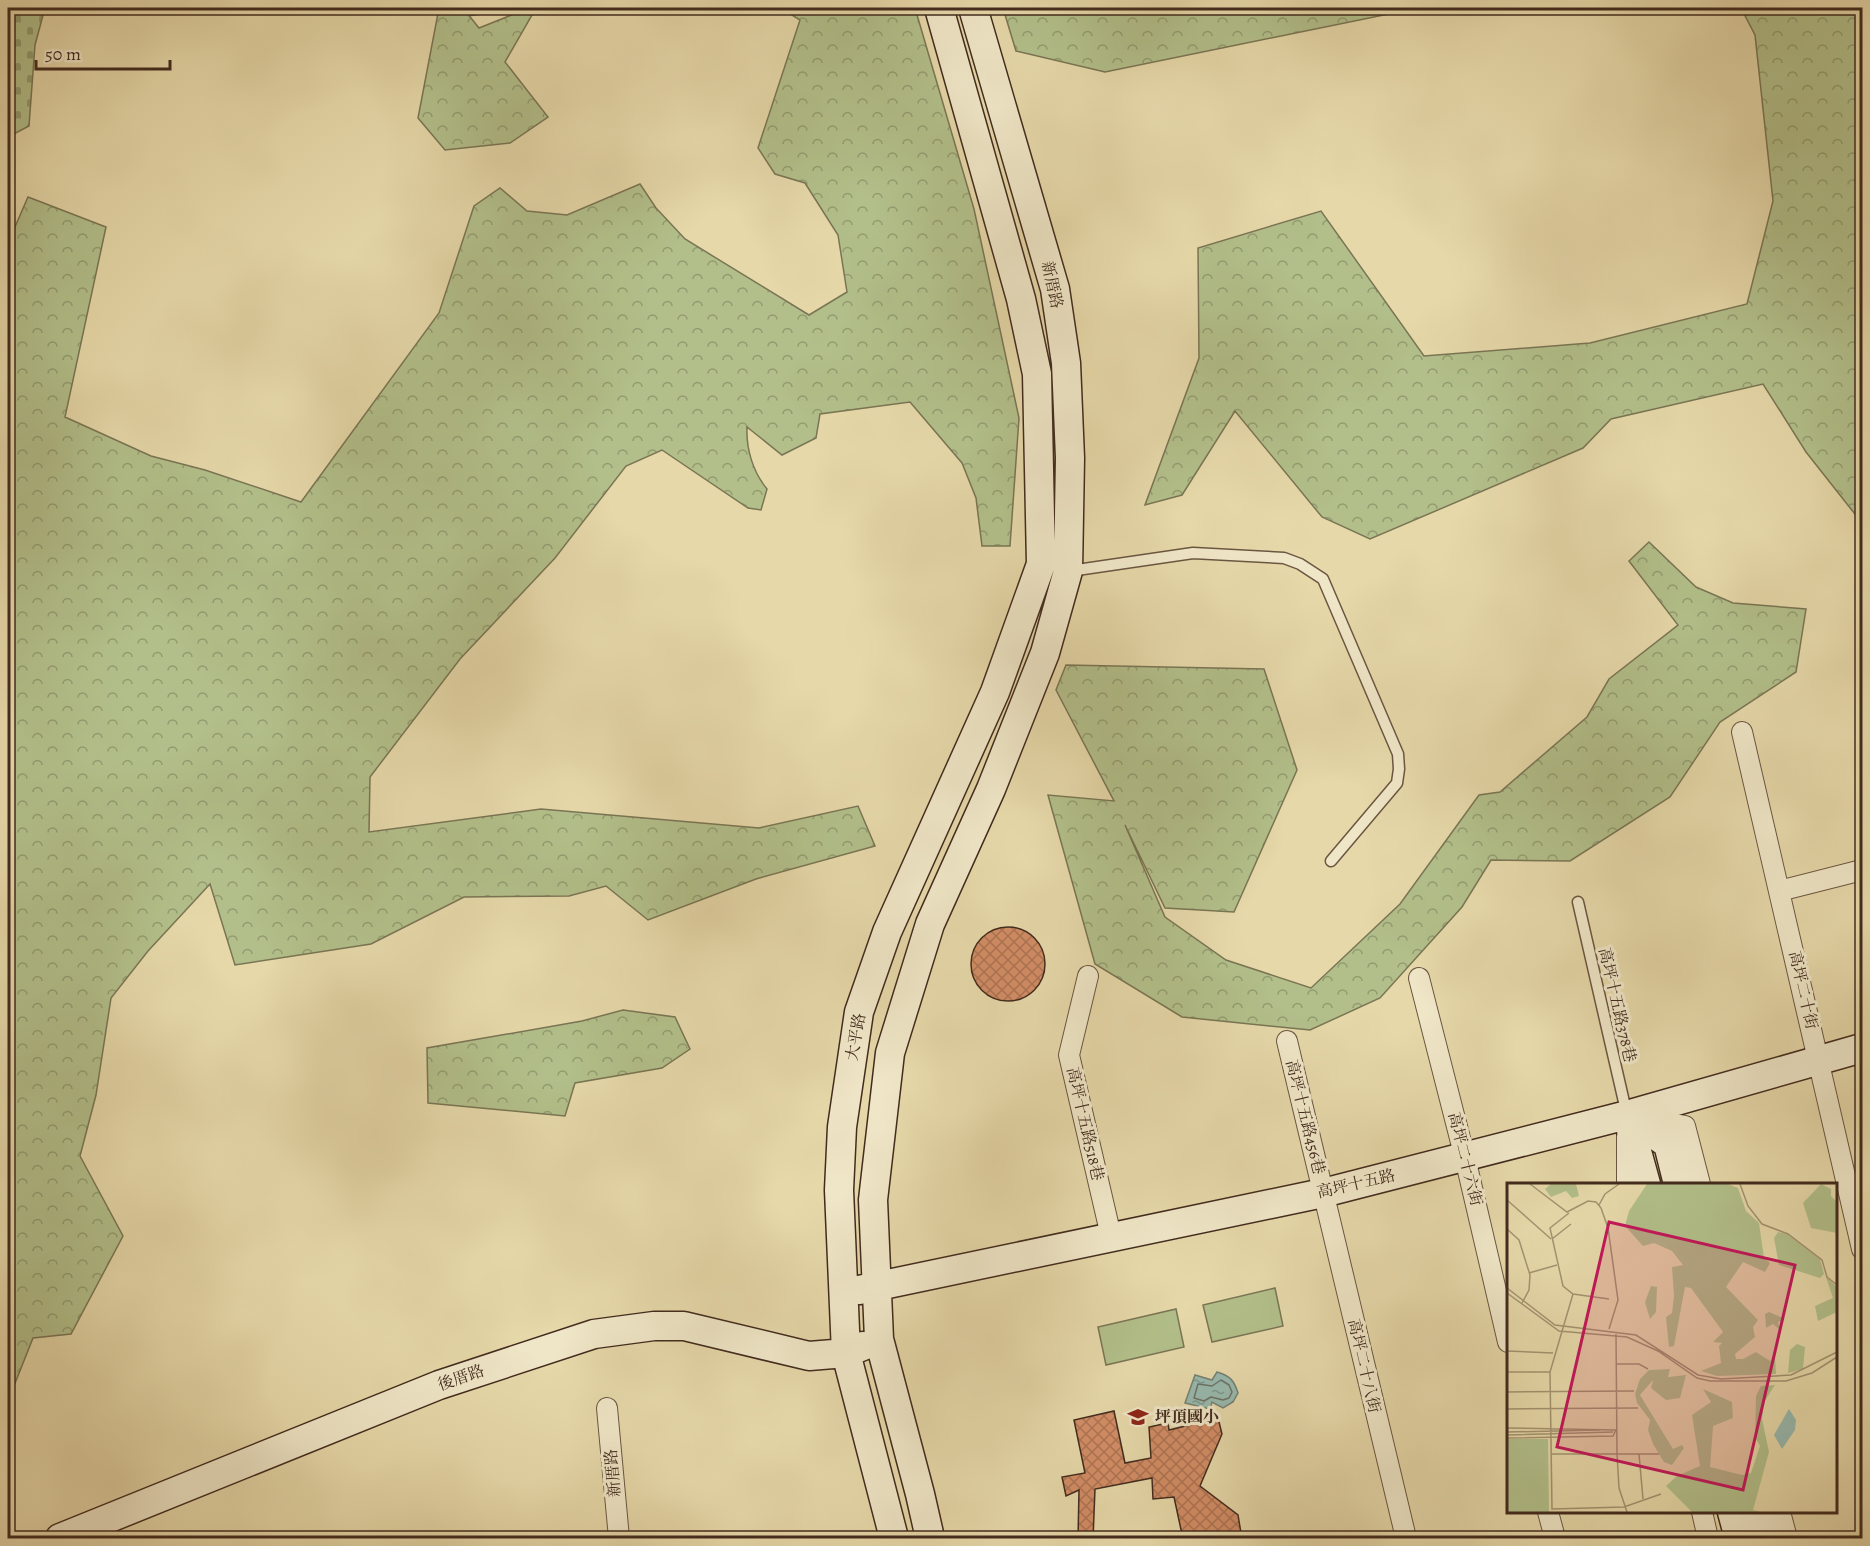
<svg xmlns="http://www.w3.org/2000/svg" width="1870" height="1546" viewBox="0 0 1870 1546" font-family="Alegreya,'Noto Serif TC',serif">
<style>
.forest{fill:url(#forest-crowns);stroke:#7a7554;stroke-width:1.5}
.cemetery{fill:url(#cemetery-stones);stroke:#7a7554;stroke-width:1.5}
.park{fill:#b2bf8a;stroke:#7a7554;stroke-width:1.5}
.water{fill:url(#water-ripples);stroke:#758074;stroke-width:1.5}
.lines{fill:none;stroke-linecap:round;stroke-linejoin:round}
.shore{stroke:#6c7266;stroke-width:1.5}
.building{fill:url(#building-cross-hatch);stroke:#422b1e;stroke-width:1.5}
.lane-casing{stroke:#6b5641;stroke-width:13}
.street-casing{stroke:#6b5641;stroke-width:22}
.secondary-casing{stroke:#422b1e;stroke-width:31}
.lane{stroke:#efe6c7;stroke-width:10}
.street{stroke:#efe6c7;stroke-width:20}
.secondary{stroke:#efe6c7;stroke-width:28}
.labels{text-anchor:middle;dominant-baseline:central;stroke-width:6;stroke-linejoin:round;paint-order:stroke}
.street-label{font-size:16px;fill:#422b1e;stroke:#efe6c7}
.poi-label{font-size:16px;font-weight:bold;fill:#422b1e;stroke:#efe6c7;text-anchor:start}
.inset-road{fill:none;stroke:#a49371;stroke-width:1.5}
.view{fill:#c2185b;fill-opacity:0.15;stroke:#c2185b;stroke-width:3}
.inset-edge{fill:none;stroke:#422b1e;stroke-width:3}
</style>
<defs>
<pattern id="forest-crowns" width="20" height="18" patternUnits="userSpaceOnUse" patternTransform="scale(1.5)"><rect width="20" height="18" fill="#b2bf8a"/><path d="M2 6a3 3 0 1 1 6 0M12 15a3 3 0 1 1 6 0" fill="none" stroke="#929b70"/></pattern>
<pattern id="cemetery-stones" width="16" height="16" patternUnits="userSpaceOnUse" patternTransform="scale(1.5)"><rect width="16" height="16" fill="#b2bf8a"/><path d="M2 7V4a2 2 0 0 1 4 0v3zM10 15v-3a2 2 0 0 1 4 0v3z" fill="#929b70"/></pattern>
<pattern id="water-ripples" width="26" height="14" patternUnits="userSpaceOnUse" patternTransform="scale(1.5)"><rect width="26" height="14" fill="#97b9ae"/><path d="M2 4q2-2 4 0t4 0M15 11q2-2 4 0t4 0" fill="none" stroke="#7d978d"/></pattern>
<pattern id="building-cross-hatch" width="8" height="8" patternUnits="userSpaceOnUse" patternTransform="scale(1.5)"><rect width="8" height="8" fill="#d28d65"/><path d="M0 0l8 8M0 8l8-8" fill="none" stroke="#ac7353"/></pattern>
</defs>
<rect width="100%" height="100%" fill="#e6d8a9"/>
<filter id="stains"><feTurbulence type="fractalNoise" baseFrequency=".00333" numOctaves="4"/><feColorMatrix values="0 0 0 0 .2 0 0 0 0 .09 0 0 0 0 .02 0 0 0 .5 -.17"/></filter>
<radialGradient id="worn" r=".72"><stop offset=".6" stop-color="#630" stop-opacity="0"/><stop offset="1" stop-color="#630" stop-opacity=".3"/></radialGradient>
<!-- forest -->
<path class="forest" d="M439,8H463L479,28L529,8H536L505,62L548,117L510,143L445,150L418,118Z
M781,8H915L974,209L1019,418L1010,546H982L976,498L962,463L910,402L820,414L816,438L782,455L747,427C746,449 753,472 767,489L761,510L748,508L662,450L626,466L555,558L460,659L370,777L369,832L541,809L759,828L858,806L875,846L756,879L648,920L606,886L569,896L464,897L371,944L235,965L210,884L148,951L111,998L96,1095L80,1156L123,1236L71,1334L33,1338L8,1401V243L28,197L106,227L65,417L151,456L205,470L301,502L439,313L474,206L500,188L527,211L567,215L640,184L656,208L685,239L809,315L847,292L838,235L805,183L775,174L758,148L800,20Z
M1003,8H1418L1105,72L1016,51Z
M1741,8H1862V523L1806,452L1763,384L1611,419L1583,448L1370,539L1322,517L1235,411L1182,495L1145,505L1199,358L1198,248L1321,211L1424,356L1590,343L1747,304L1773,201L1755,35Z
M1649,542L1696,587L1733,603L1806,609L1796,672L1720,722L1670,797L1570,861L1491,860L1462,907L1380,998L1310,1030L1182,1017L1095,964L1048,795L1114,801L1056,690L1066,665L1264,669L1297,770L1234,912L1165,908L1125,825L1165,917L1226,960L1311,988L1400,904L1479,795L1500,792L1587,717L1609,679L1678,625L1629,561Z
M623,1010L675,1017L690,1049L662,1068L575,1083L565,1116L428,1103L427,1048L582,1021Z"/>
<!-- cemetery -->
<path class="cemetery" d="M8,8H45L35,45L29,126L8,137Z"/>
<!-- park -->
<path class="park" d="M1275,1288L1283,1326L1212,1342L1203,1305Z
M1176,1309L1184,1347L1106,1365L1098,1327Z"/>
<!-- water -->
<path class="water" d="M464,8H516L469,16Z
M1217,1372C1230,1376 1234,1380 1238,1393L1233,1402L1223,1408L1212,1402L1210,1409L1185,1403L1195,1375L1212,1380Z"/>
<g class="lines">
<!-- shore -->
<path class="shore" d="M1221,1380L1229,1385L1232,1392L1229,1398L1223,1400L1211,1397L1204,1401L1194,1398L1198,1384L1212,1386Z"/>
</g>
<!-- building -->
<path class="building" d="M971 964a37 37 0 1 1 74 0a37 37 0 1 1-74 0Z
M1114,1411L1125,1463L1151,1458L1149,1427L1168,1423L1169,1430L1218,1418L1222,1434L1200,1486L1238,1515L1242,1539H1183L1174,1497L1153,1499L1152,1478L1095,1489L1093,1539H1078L1079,1490L1066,1496L1062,1477L1085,1473L1074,1420Z"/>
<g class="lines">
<!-- lane casing -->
<g class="lane-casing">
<path id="lane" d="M1070,571L1193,553L1284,558L1300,564L1323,579L1398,754L1399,769L1397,783L1331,861
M1578,902L1627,1115"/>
</g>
<!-- street casing -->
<g class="street-casing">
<path id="street" d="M1742,732L1862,1249
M1779,891L1862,870
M1088,976L1069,1055L1111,1236
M1419,978L1465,1158L1508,1342
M1287,1041L1406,1538
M1635,1116L1685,1126L1700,1184
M1627,1136V1184
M607,1408L619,1538
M1548,1512L1555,1538
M1702,1512L1708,1538
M1780,1512L1787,1538"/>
</g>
<!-- secondary casing -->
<g class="secondary-casing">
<path id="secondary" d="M1627,1115L1668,1144L1678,1184
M1627,1115L1646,1184
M859,1290L1323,1193L1627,1115L1862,1048
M1732,1512L1739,1538
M1757,1512L1764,1538
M60,1538L439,1385L594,1334L654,1326H684L809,1356L846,1353L863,1346
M894,1538L846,1353L839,1190L842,1127L859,1012L887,932L995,692L1041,564L1037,374L1021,299L939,8
M930,1538L920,1494L879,1339L873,1200L890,1053L930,924L991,789L1045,653L1068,571L1070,458L1066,363L1055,289L973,8"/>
</g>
<!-- lane -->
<use href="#lane" class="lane"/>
<!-- street -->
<use href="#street" class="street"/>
<!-- secondary -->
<use href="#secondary" class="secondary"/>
</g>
<!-- icons -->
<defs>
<g id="school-bare" transform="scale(1.62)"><path d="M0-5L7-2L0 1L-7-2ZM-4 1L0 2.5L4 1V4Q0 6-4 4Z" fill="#8f2418" stroke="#efe6c7" stroke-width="2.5" paint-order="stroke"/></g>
</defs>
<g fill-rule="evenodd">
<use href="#school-bare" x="1138" y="1417"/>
</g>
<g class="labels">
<!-- street labels -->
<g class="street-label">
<text transform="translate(1052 285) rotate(78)">新厝路</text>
<text transform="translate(1803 990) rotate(77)">高坪二十街</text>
<text transform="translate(1617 1005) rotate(77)">高坪十五路378巷</text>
<text transform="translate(856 1037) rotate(-80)">大平路</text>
<text transform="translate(1305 1117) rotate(76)">高坪十五路456巷</text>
<text transform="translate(1085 1124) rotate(77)">高坪十五路518巷</text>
<text transform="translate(1465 1159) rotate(76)">高坪二十六街</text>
<text transform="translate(1356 1184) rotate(-13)">高坪十五路</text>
<text transform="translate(1364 1366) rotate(77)">高坪二十八街</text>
<text transform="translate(461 1378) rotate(-19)">後厝路</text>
<text transform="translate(613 1473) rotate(-95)">新厝路</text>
</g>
<!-- poi labels -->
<g class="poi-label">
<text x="1155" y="1417">坪頂國小</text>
</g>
</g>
<!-- overview -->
<g transform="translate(1507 1183)">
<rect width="330" height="330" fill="#e6d8a9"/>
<path d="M0,256H41L42,329H0Z" fill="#b2bf8a"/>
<path d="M44,1H69L72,13L65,15L59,8L44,14L38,6ZM140,1H221L231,5L239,28L252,40L257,75L263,80L258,89L236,79L219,104L251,137L246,144L248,154L228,171L229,176H236L249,169L263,178L268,173L269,191L210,193L194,188L214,180L212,163L215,160L206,159L216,149L184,105L178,104L167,163L162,164L159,134L165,130L167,113L165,84L176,82L165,68L147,60L136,63L118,43L122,28ZM314,1L324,6V13L330,19V50L304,45L296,20ZM319,94L330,104V129L311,138L308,123L326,115ZM144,103L150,104L149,129L143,136L138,119ZM262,129L278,136L271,139L273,147L266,141L259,145L258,131ZM290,161L298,164L296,186L281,190L283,167ZM163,186L161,194L179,192L173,215L159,217L144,205L146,197L133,212L166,266L175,262L177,265L165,282L157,279L146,261L141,247L143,237L130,220L128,211L133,196L142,187ZM268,202L257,219L255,236L262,269L246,327L254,329H185L159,303L170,293L193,283L185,232L204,219L196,206L225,219L226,235L206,243L203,284L235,292L244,290L253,263L248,254L249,213L254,203Z" fill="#b2bf8a"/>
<path d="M271,49L280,51L313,76L317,91L313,95L272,82L267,55Z" fill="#b2bf8a"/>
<path d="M282,226L289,237L288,247L275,266L267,252Z" fill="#97b9ae"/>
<path class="inset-road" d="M23,1L60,29L81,18L89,19L94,25L101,45L111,117L102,146M233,1L241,23L255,41L281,51L315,77L320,94L330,102M0,17L44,56M92,22L98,11L112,1M62,30L43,45L56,103L66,111L102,116M0,46L12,57L23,92L22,107L15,120M45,56L64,41M22,90L50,82M0,105L48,142L129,152L191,192L214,196L284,192L330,169M0,110L52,148L120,154L151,168L190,195L203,198H279L305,190L330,174M66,111L43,189L45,326L117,324L154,311M109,151L110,271L112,305L120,329M0,168L46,170M109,181H132L141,186M0,189H43M0,209L127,208M0,226L131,225M0,245L109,247M0,249L93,247M0,252L106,249M0,255L106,253L109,247M44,271H152M132,271L136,316"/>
<path class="view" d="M102,39L288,82L236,307L50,264Z"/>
<rect width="330" height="330" class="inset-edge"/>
</g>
<!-- margin -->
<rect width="1870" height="1546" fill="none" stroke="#e6d8a9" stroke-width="30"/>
<rect x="9" y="9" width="1852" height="1528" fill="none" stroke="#422b1e" stroke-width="3"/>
<rect x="15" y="15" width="1840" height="1516" fill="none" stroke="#422b1e" stroke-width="1.5"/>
<!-- scale -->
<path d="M36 60v9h134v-9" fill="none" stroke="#422b1e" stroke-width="3"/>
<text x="45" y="60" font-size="18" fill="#422b1e" stroke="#efe6c7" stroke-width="4.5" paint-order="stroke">50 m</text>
<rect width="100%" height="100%" filter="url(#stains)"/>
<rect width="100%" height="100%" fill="url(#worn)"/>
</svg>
